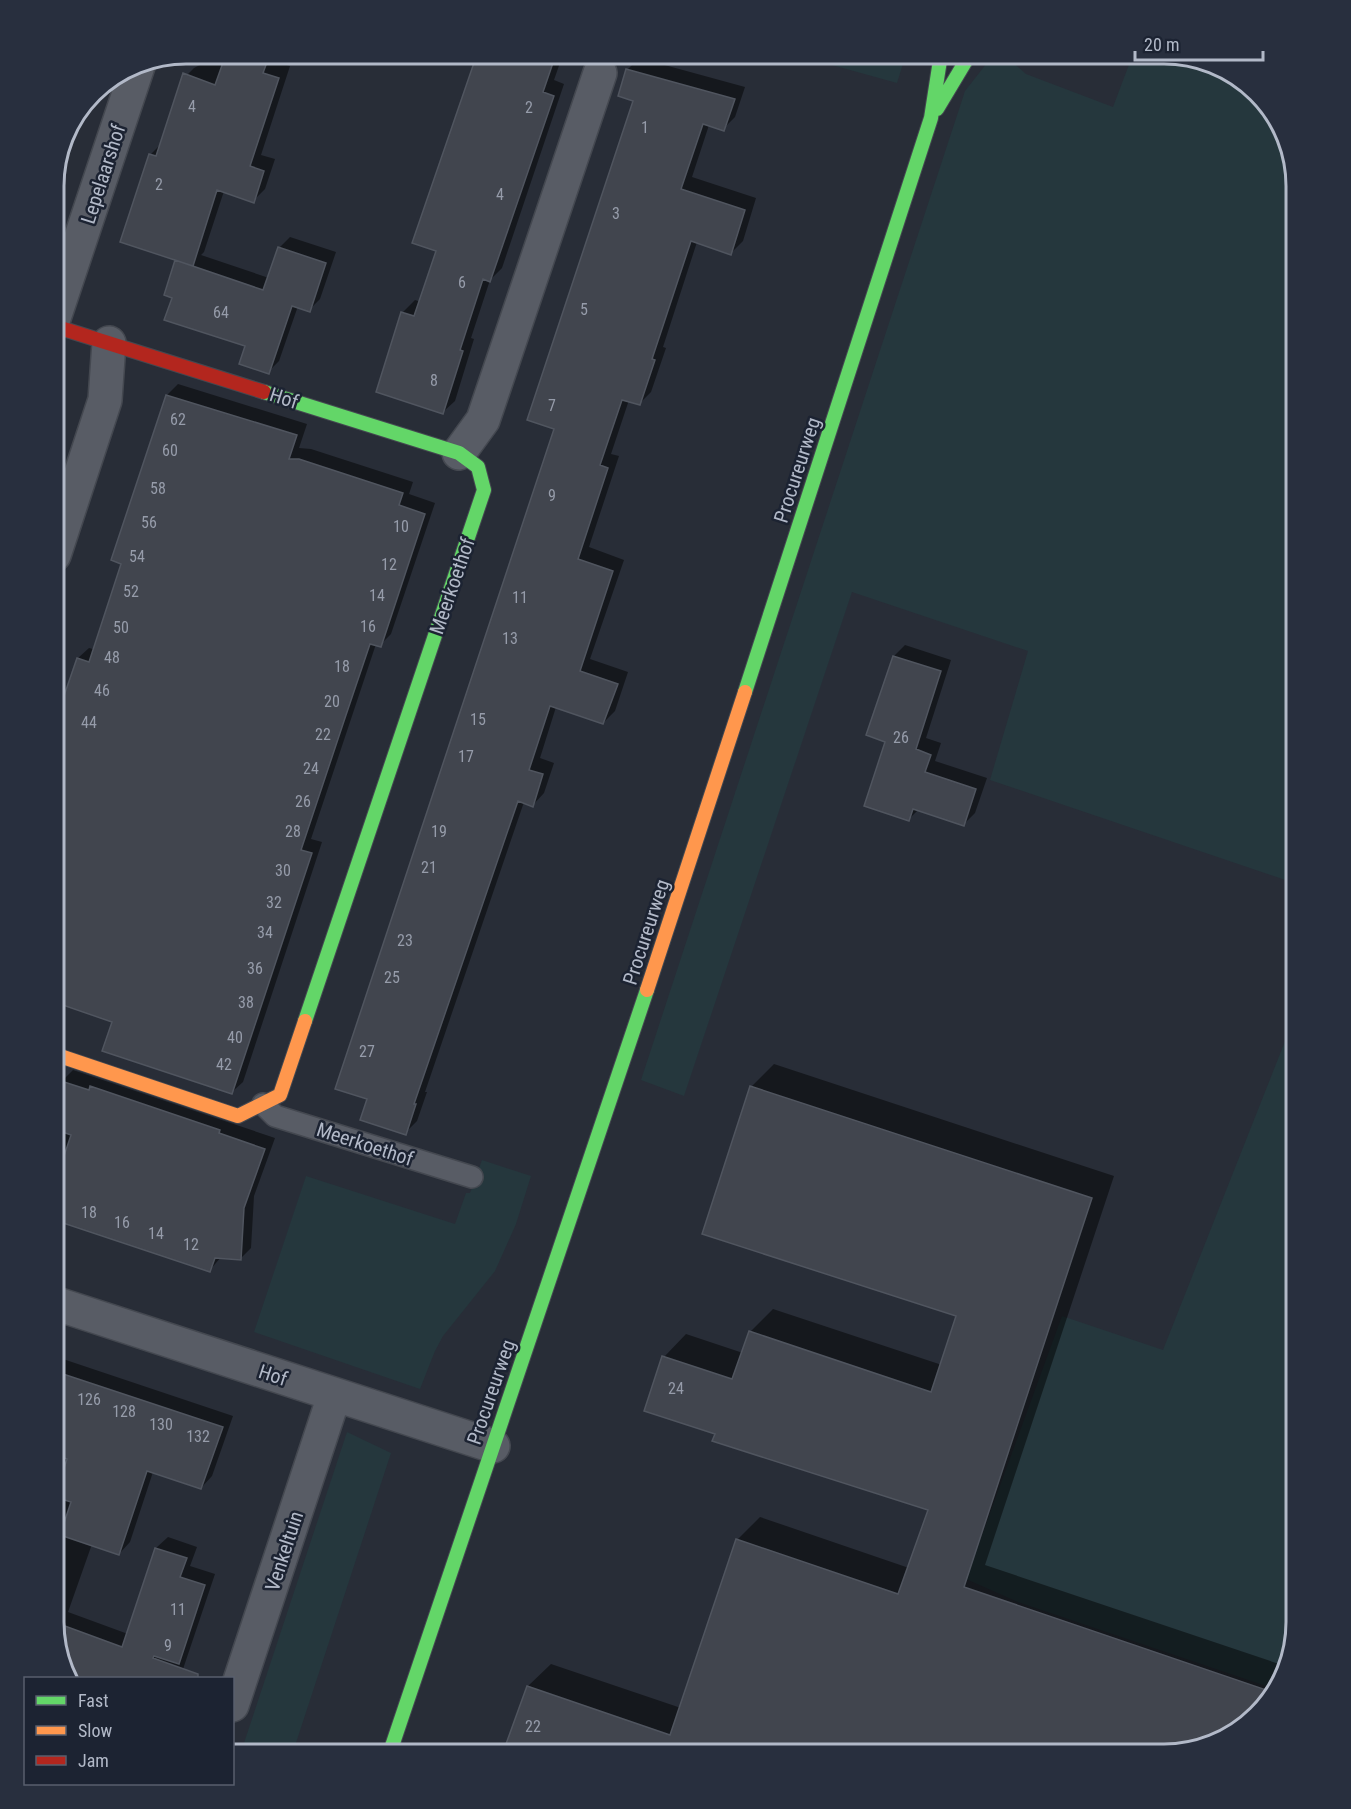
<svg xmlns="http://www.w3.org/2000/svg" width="1351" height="1809" viewBox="0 0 1351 1809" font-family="'Roboto Condensed',sans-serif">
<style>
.green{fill:#25373d}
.shadow{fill:#0007}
.building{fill:#41454e;stroke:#50555f;stroke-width:1.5}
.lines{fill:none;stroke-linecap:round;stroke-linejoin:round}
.lane-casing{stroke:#444850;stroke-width:24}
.street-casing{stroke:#444850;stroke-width:36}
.fast-casing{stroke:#444850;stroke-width:16}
.slow-casing{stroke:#444850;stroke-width:16}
.jam-casing{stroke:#444850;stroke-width:16}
.lane{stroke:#585c65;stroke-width:21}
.street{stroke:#585c65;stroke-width:33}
.fast{stroke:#63d668;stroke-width:14}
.slow{stroke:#ff974d;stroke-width:14}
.jam{stroke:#b3261e;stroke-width:14}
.labels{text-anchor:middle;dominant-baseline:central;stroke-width:5;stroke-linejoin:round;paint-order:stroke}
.number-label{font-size:16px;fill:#969caa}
.street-label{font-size:20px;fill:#b2b9c8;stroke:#1c2332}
.rim{fill:none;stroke:#b2b9c8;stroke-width:3}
</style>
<rect width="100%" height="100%" fill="#282d37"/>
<!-- green -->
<path class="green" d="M792,54H906L897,83Z
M994,54H1003L1026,74L1113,107L1133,54H1173L1230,72L1275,113L1297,187V884L990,780L1028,651L852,592L684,1096L641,1080L965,91Z
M1297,1011V1623L1278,1690L1018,1602L966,1579L1062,1316L1163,1350Z
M482,1160L531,1176L516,1224L495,1271L443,1336L435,1351L420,1389L254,1332L306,1176L455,1224L466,1193H470Z
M347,1432L391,1453L292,1755H240Z"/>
<!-- shadow -->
<path class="shadow" d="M221,54H277L274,61L290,66L261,155L275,159L265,189L253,201L224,191L204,252L201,255L269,278L279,248L290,237L336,252L320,299L309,310L298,306L279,361L268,372L247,345L174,297L177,261L150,155L162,143L182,80L194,68Z
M479,54H563L554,80L564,84L502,268L490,280L471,338L474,339L455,401L443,412L377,391L403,312L415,300L421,302L438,250Z
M639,58L745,87L735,117L723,129L709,125L692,177L756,198L743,241L731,253L697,242L663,347L666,348L651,392L639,404L629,400L611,454L619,456L589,547L624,560L590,659L628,672L615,711L603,723L556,707L540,758L554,763L544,793L533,805L524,802L425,1092H427L417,1121L405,1133L556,428L635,100L627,70Z
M83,108L54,197V178L68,128Z
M178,384L307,424L299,448L311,449L413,482L409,494L435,503L391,634L380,645L376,644L311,839L322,842L243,1082L232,1092L114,1021L78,658L89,648L93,649L123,563L113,559L167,395Z
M905,645L951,660L926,738L941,743L935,761L987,778L975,813L964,824L918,810L909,819L887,741L894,656Z
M774,1064L1114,1176L985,1565L1285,1666L1279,1688L1238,1733L504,1755L528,1686L551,1664L681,1708L737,1540L760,1517L909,1568L929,1509L716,1433L664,1357L686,1334L743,1353L750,1332L773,1309L942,1365L958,1315L751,1087Z
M73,1070L275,1138L254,1196L251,1248L241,1258L221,1257L210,1270L54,1219V1105L62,1081Z
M54,1356L233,1416L212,1476L201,1488L153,1472L130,1542L119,1554L92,1544L68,1612L128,1634L156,1548L168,1537L197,1547L190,1566L215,1574L180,1678H71L54,1622Z"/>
<!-- building -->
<path class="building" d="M226,54H270L263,73L279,78L250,166L264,171L254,203L217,190L193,266L120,242L149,154L156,156L183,73L215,85Z
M477,54H556L543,92L554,96L490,282L483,279L460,350L463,351L443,414L376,392L401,312L414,316L436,251L412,243Z
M626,69L735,99L724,131L703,124L681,189L745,210L731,255L691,241L652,359L655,360L640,405L622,400L600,465L608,468L578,559L613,571L580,671L618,684L603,724L550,706L529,770L543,774L533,807L518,801L414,1104H416L406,1135L360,1120L367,1099L335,1089L554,429L527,420L633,101L618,96Z
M278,247L326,263L310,312L292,306L269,374L239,364L245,346L164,320L172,298L164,295L175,260L263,290Z
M166,395L297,435L289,459H299L403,493L399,505L425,514L381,647L370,644L345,718L301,850L312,853L232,1094L102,1051L112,1022L54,1002V725L77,658L89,662L121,564L111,560Z
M893,656L941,671L916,749L931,755L925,772L976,789L964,826L913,809L909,821L864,806L885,742L866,735Z
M61,1081L89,1090L90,1086L220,1130L219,1133L265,1149L244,1208L241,1260L215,1258L210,1272L54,1220V1186L71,1135L54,1129V1100Z
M750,1086L1092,1198L964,1587L1275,1693L1238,1733L1165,1755H502L527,1686L670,1735L736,1539L898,1594L928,1510L712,1441L715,1434L644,1411L662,1356L732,1379L749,1331L931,1392L956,1316L702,1234Z
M54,1371L223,1427L201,1489L147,1471L119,1555L60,1535L71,1502L55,1497L67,1459L54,1454Z
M155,1548L187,1558L180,1577L205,1585L179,1664L154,1656L153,1658L198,1674V1678H71L54,1622L122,1647Z"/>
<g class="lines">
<!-- lane casing -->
<g class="lane-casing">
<path id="lane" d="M263,1104L275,1116L472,1177"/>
</g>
<!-- street casing -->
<g class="street-casing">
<path id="street" d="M54,318L139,63
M459,453L483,420L600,73
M54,555L105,400L109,343
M54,1303L493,1446
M232,1705L334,1396"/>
</g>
<!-- fast casing -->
<g class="fast-casing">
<path id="fast" d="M937,109L970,54
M264,392L459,453L478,467L484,490L305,1021
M745,692L931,118L941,54
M389,1755L647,990"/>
</g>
<!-- slow casing -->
<g class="slow-casing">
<path id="slow" d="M647,990L745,692
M54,1054L238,1116L280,1095L305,1021"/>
</g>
<!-- jam casing -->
<g class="jam-casing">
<path id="jam" d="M54,326L264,392"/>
</g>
<!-- lane -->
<use href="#lane" class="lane"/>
<!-- street -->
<use href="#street" class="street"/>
<!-- fast -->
<use href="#fast" class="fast"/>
<!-- slow -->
<use href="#slow" class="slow"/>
<!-- jam -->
<use href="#jam" class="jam"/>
</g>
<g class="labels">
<!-- number labels -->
<g class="number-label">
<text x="192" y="106">4</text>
<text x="529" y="107">2</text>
<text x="645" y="127">1</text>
<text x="159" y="184">2</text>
<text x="500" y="194">4</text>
<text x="616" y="213">3</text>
<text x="462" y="282">6</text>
<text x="584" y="309">5</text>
<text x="221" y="312">64</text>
<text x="434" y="380">8</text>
<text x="552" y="405">7</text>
<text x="178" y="419">62</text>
<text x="170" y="450">60</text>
<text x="158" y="488">58</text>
<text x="552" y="495">9</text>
<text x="149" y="522">56</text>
<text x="401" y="526">10</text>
<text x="137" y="556">54</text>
<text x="389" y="564">12</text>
<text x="131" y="591">52</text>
<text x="377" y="595">14</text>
<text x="520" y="597">11</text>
<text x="368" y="626">16</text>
<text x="121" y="627">50</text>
<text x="510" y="638">13</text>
<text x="112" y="657">48</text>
<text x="342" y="666">18</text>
<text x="102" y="690">46</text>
<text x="332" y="701">20</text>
<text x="478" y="719">15</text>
<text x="89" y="722">44</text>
<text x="323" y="734">22</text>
<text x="901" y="737">26</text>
<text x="466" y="756">17</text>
<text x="311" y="768">24</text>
<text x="303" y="801">26</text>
<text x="293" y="831">28</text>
<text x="439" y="831">19</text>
<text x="429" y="867">21</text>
<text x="283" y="870">30</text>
<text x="274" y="902">32</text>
<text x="265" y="932">34</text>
<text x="405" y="940">23</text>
<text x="255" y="968">36</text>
<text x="392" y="977">25</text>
<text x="246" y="1002">38</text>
<text x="235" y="1037">40</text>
<text x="367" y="1051">27</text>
<text x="224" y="1064">42</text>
<text x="89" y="1212">18</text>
<text x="122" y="1222">16</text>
<text x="156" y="1233">14</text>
<text x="191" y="1244">12</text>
<text x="676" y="1388">24</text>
<text x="89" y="1399">126</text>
<text x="124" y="1411">128</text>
<text x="161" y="1424">130</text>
<text x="198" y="1436">132</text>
<text x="178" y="1609">11</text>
<text x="168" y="1645">9</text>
<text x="533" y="1726">22</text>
</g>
<!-- street labels -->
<g class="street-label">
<text transform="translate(103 174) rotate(-72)">Lepelaarshof</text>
<text transform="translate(284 398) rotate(18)">Hof</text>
<text transform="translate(797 470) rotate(-72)">Procureurweg</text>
<text transform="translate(452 586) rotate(-71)">Meerkoethof</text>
<text transform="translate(646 932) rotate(-72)">Procureurweg</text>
<text transform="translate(365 1144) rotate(18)">Meerkoethof</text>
<text transform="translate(273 1375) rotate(18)">Hof</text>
<text transform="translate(491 1392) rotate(-71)">Procureurweg</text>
<text transform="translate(284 1551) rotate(-72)">Venkeltuin</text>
</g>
</g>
<!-- crop -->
<path d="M0 0H1351V1809H0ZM186 64H1164A122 122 0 0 1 1286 186V1622A122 122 0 0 1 1164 1744H186A122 122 0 0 1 64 1622V186A122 122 0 0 1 186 64Z" fill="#282f3e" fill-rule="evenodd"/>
<path class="rim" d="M186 64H1164A122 122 0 0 1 1286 186V1622A122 122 0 0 1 1164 1744H186A122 122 0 0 1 64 1622V186A122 122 0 0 1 186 64Z"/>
<!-- legend -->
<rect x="24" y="1677" width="210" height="108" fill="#1c2332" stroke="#585f6e" stroke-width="1.5"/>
<rect x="36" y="1696" width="30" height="9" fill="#63d668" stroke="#585f6e" stroke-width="1.5"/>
<text x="78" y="1707" font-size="18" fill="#b2b9c8">Fast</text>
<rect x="36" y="1726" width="30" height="9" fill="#ff974d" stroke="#585f6e" stroke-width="1.5"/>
<text x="78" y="1737" font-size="18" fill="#b2b9c8">Slow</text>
<rect x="36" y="1756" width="30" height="9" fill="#b3261e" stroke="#585f6e" stroke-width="1.5"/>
<text x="78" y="1767" font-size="18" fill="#b2b9c8">Jam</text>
<!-- scale -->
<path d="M1135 51v9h128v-9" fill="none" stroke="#b2b9c8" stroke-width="3"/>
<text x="1144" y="51" font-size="18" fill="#b2b9c8" stroke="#1c2332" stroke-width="4.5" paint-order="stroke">20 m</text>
</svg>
